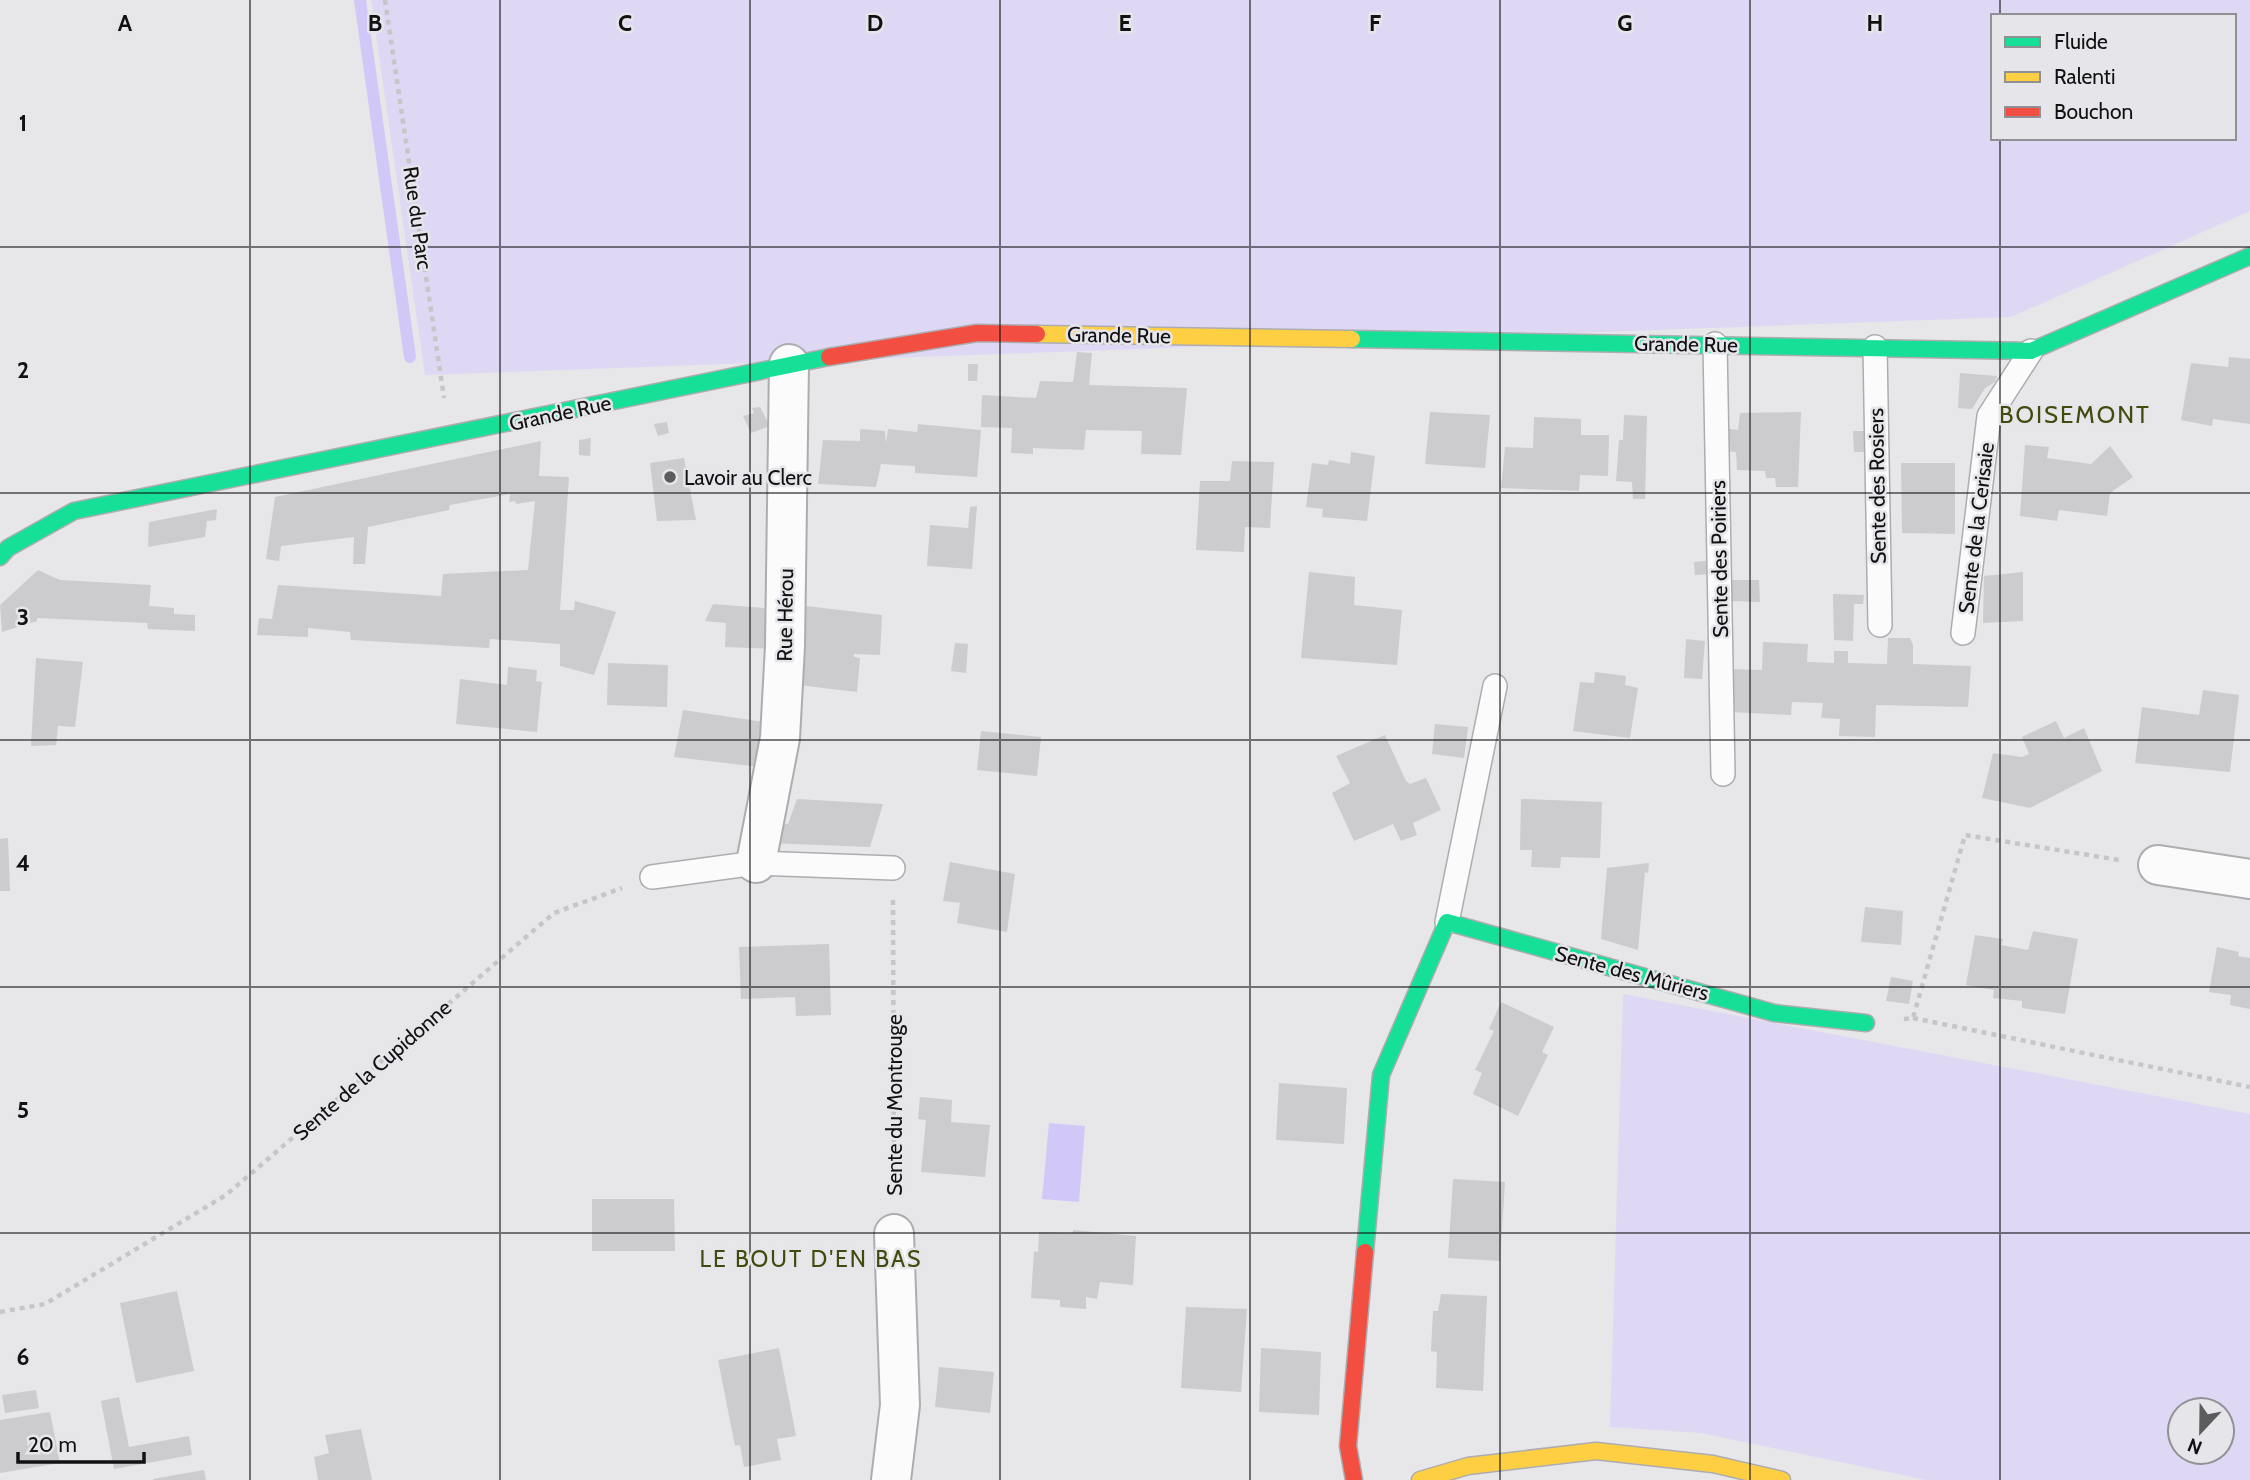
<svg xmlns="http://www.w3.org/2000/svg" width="2250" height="1480" viewBox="0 0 2250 1480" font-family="Cabin,sans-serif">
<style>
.green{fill:#ded8f5;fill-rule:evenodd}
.water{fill:#d1c8f7}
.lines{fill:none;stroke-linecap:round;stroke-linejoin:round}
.stream{stroke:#d1c8f7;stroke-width:12}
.building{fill:#ccccce}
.lane-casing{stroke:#adacaf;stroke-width:26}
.street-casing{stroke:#adacaf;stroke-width:42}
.fast-casing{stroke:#adacaf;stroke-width:19}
.slow-casing{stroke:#adacaf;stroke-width:19}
.jam-casing{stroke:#adacaf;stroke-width:19}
.path{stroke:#c6c6c7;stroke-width:4.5;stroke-dasharray:5 5;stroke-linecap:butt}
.lane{stroke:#fbfbfc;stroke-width:23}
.street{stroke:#fbfbfc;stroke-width:38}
.fast{stroke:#16e098;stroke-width:16}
.slow{stroke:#ffcf43;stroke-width:16}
.jam{stroke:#f24e42;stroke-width:16}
.grid{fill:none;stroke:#111012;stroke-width:2;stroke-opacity:0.55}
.poi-dot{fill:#5c5b5d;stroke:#e6e5ea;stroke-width:2.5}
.labels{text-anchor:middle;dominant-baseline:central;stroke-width:5;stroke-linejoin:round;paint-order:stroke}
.street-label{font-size:21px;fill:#111012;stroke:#e6e5ea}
.poi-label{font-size:21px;fill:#111012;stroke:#e6e5ea;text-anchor:start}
.neighbourhood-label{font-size:23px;letter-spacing:2px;fill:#434a0e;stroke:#e6e5ea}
.quarter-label{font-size:24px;letter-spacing:2px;fill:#434a0e;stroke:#e6e5ea}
.grid-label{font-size:23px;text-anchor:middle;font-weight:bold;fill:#111012;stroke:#e6e5ea;stroke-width:5;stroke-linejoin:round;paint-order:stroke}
</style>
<rect width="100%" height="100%" fill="#e7e6e9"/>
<!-- green -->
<path class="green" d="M371,0H2250V211L2011,317L425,375ZM1993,16H2234V138H1993Z
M1623,994L2250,1114V1480H1926L1701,1433L1610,1427ZM2180,1410H2222V1452H2180Z"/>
<!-- water -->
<path class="water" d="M1049,1123L1085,1126L1079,1202L1042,1199Z"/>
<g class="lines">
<!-- stream -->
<path class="stream" d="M360,0L410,357"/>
</g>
<!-- building -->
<path class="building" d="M1077,352L1092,353L1089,385L1187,388L1181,455L1141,454L1142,431L1086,430L1084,450L1033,448V454L1011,453L1012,428L981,427L982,395L1036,398L1040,381L1073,382Z
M2229,357L2250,359V424L2213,419L2212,426L2181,420L2191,363L2228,367Z
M968,364H978L977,381H968Z
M1960,373L1997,376L1995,382L1985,388L1972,409L1958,408Z
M760,407L770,426L751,433L743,416L754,413L752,408Z
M1430,412L1490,415L1485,468L1425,464Z
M1801,412L1798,487H1776L1775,478H1766L1765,471L1737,470L1736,452L1723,451V428L1738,430L1740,413Z
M1624,415L1647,416L1645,499H1633L1632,482L1616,481L1619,440H1623Z
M1534,417L1581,419V435H1609L1608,476L1580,475L1579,491L1501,488L1505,447L1533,448Z
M667,422L669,433L658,436L654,424Z
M918,424L981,430L977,477L915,473V466L881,464L876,487L818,484L823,440L860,441V429L885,431L886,443L888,429L917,432Z
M1853,431H1874V452H1854Z
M591,438L590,456L579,455V440Z
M541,441L539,476L569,477L560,610H574L575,601L616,612L594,675L560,666V644L490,639L489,648L351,640L350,632L308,628V637L257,635L259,618L272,619L278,585L441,596L443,574L528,570L535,501L516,504L515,501L509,502L510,494L450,505L449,510L368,527L365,564H353L354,537L281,546L279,561L266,559L275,497Z
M2025,445L2049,447L2047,458L2091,464L2110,446L2133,477L2110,493L2107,516L2059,510L2057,521L2020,516Z
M1351,452L1375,456L1367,521L1322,517L1323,509L1306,507L1312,463L1328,465L1329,460L1350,464Z
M684,458L696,520L657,521L650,463Z
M1232,461L1274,462L1270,528L1245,527L1244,552L1196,550L1200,481H1230Z
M1901,463H1955V534L1902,533Z
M977,506L972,569L927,566L930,525L968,528L970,507Z
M217,509L216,520L207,521L205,537L148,547L149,522Z
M1713,560V574L1695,575L1694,562Z
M38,570L60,580L151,585L149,606L174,608V614L195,615V631L148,629L147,623L37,618V621L2,632L0,605Z
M1309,572L1355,577L1354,605L1402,610L1397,665L1301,658Z
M2023,572V621L1983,623L1984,576Z
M1728,580H1759L1760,602L1728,601Z
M1833,594L1864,595L1863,604H1854L1853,641L1834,640Z
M713,604L776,609L774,649L725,647L726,623L705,621Z
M798,605L882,615L880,655L854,654V657L860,658L857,692L798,685Z
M1888,638H1910L1913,645V664L1971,666L1968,707L1876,705L1875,737L1839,736L1840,719L1821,718L1823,703L1792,702L1791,715L1729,712L1730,669L1762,670L1763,642L1808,644L1807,662L1834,663V651H1848V663L1887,664Z
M1686,639L1705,641L1702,679L1684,678Z
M955,643L968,644L966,673L951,671Z
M36,658L83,662L75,727L58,726L56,745L31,746Z
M608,663L668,665L667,707L607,705Z
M508,667L537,670L536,681L542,682L537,732L456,724L460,679L507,685Z
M1595,672L1626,676L1625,685L1638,688L1630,738L1573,731L1580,682L1594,683Z
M2203,690L2239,695L2230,772L2135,763L2142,707L2199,715Z
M683,710L770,723L760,767L674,757Z
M2056,721L2064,738L2084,728L2102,771L2030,808L1982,798L1993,753L2022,757L2029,754L2022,737Z
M1435,724L1468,727L1464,758L1432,754Z
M981,731L1041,737L1037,776L977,770Z
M1385,735L1406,781L1410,784L1426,778L1441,810L1413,823L1417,835L1401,841L1393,824L1354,841L1332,793L1350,783L1336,756Z
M797,799L883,804L870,847L768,843L774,823L788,824Z
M1521,799L1602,802L1600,858L1561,857L1560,868L1531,867L1532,850H1520Z
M8,838L10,891H0V839Z
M950,862L1015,874L1007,932L957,923L960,903L943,901Z
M1649,863L1648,873L1645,872L1638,950L1601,939L1607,868Z
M1865,907L1903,911L1901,945L1861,942Z
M2033,931L2078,939L2065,1014L2022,1008V1001L1993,998L1994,990L1966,985L1975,935L2003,939L2001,945L2028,950Z
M829,944L831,1015L796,1016L795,997L741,999L739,947Z
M2217,947L2239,952L2238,956L2250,958V1009L2230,1005L2231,995L2209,992Z
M1891,977L1913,981L1909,1004L1886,1001Z
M1501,1002L1554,1027L1542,1052L1548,1055L1518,1116L1473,1094L1482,1073L1475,1070L1494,1031L1489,1029Z
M1279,1083L1347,1088L1344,1144L1276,1140Z
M920,1097L952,1100L951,1122L990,1125L985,1177L921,1172L926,1120L918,1119Z
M1453,1179L1505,1182L1500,1261L1448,1258Z
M592,1199H674L675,1251H592Z
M1073,1230L1136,1236L1133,1285L1100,1282L1097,1299L1086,1297V1309L1060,1307V1300L1031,1298L1034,1251L1038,1252L1039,1232L1073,1233Z
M177,1291L194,1371L136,1383L120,1303Z
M1441,1294L1487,1296L1483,1391L1436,1388L1437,1352L1431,1351L1433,1311H1438Z
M1186,1307L1247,1309L1241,1392L1181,1388Z
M779,1348L796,1436L777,1439L781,1460L744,1467L740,1445L735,1446L718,1360Z
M1261,1348L1321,1352L1319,1415L1259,1412Z
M939,1367L994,1372L990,1413L935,1407Z
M36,1390L39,1408L5,1413L2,1395Z
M119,1397L129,1447L189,1436L192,1455L114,1469L101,1401Z
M50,1412L60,1463L0,1473V1420Z
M361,1429L372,1480H318L314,1457L329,1453L325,1435Z
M204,1470L206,1480H153V1479Z"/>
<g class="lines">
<!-- lane casing -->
<g class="lane-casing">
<path id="lane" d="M1715,344L1723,774
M1875,347L1880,625
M1963,633L1989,416L2031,351
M652,877L756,863L893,868
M1447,922L1495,686"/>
</g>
<!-- street casing -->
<g class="street-casing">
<path id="street" d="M756,863L780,738L785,646L789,364
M2158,865L2250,879
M891,1480L900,1405L894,1234"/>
</g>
<!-- fast casing -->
<g class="fast-casing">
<path id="fast" d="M1352,339L2031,351L2250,256
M0,557L8,548L74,511L829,357
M1365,1252L1381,1075L1447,922L1774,1013L1866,1023"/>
</g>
<!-- slow casing -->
<g class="slow-casing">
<path id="slow" d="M1037,334L1352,339
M1420,1480L1468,1466L1596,1451L1713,1464L1782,1480"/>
</g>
<!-- jam casing -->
<g class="jam-casing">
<path id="jam" d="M829,357L977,333L1037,334
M1354,1480L1348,1446L1365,1252"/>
</g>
<!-- path -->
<path class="path" d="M385,0L444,398
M893,900L894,1196
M1913,1018L2250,1087
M1904,1019L1913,1018L1965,835L2119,860
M0,1312L45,1304L226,1195L554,913L622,888"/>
<!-- lane -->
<use href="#lane" class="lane"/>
<!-- street -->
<use href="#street" class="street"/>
<!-- fast -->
<use href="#fast" class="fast"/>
<!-- slow -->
<use href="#slow" class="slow"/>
<!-- jam -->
<use href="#jam" class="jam"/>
</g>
<!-- grid -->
<path class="grid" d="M250,0V1480M500,0V1480M750,0V1480M1000,0V1480M1250,0V1480M1500,0V1480M1750,0V1480M2000,0V16M2000,138V1480M0,247H2250M0,493H2250M0,740H2250M0,987H2250M0,1233H2250"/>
<!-- markers -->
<circle class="poi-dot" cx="670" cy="477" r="7"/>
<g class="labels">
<!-- street labels -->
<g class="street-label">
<text transform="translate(418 218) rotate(82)">Rue du Parc</text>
<text transform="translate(1119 335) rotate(1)">Grande Rue</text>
<text transform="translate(1686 344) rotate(1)">Grande Rue</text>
<text transform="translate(560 413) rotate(-12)">Grande Rue</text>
<text transform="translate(1877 486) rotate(-91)">Sente des Rosiers</text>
<text transform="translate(1976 528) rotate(-83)">Sente de la Cerisaie</text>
<text transform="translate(1719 559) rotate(-91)">Sente des Poiriers</text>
<text transform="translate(785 615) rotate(-89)">Rue Hérou</text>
<text transform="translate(1632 973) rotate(15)">Sente des Mûriers</text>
<text transform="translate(372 1070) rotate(-41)">Sente de la Cupidonne</text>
<text transform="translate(894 1105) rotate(-90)">Sente du Montrouge</text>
</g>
<!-- poi labels -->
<g class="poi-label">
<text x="684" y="477">Lavoir au Clerc</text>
</g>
<!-- neighbourhood labels -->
<g class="neighbourhood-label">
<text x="811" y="1259">LE BOUT D'EN BAS</text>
</g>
<!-- quarter labels -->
<g class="quarter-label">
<text x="2075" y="414">BOISEMONT</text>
</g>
</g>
<g class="grid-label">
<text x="125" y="31">A</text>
<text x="375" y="31">B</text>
<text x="625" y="31">C</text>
<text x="875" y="31">D</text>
<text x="1125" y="31">E</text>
<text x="1375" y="31">F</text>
<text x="1625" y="31">G</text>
<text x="1875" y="31">H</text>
<text x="23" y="131">1</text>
<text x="23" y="378">2</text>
<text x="23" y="625">3</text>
<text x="23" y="871">4</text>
<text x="23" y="1118">5</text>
<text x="23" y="1365">6</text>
</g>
<!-- legend -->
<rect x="1991" y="14" width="245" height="126" fill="#e6e5ea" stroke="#919094" stroke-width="2"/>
<rect x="2005" y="37" width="35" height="10" fill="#16e098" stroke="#919094" stroke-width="2"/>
<text x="2054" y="49" font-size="21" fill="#111012">Fluide</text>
<rect x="2005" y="72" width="35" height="10" fill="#ffcf43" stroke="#919094" stroke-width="2"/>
<text x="2054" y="84" font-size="21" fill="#111012">Ralenti</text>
<rect x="2005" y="107" width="35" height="10" fill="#f24e42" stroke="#919094" stroke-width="2"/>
<text x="2054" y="119" font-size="21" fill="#111012">Bouchon</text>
<!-- north arrow -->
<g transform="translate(2201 1431) rotate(202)"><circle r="33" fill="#e6e5ea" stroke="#919094" stroke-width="2"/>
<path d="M0-5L12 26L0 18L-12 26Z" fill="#5c5b5d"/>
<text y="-10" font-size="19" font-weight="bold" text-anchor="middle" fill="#111012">N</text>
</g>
<!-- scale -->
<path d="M18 1452v10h126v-10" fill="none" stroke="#111012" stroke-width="3.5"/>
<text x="28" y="1452" font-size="21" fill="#111012" stroke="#e6e5ea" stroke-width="5" paint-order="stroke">20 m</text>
</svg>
